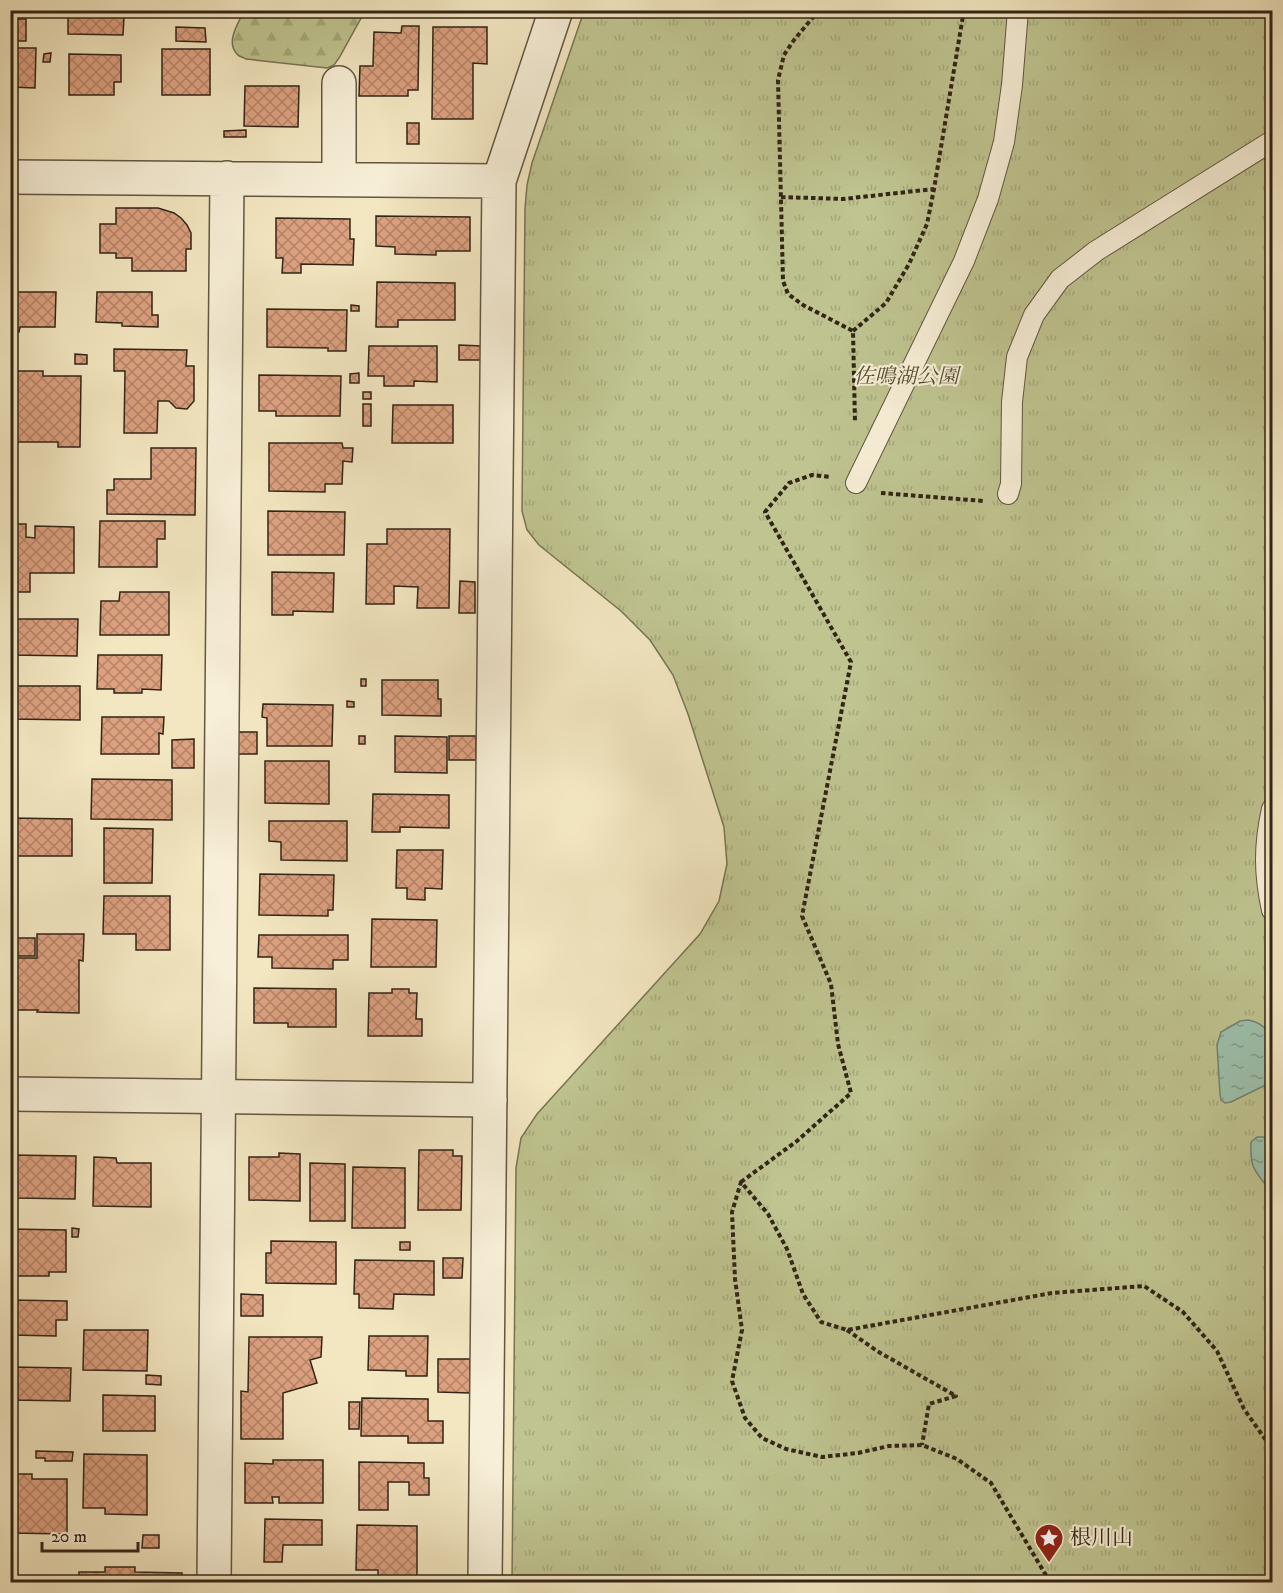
<svg xmlns="http://www.w3.org/2000/svg" width="1283" height="1593" viewBox="0 0 1283 1593" font-family="'IM FELL DW Pica','Noto Serif JP',serif">
<style>
.forest{fill:url(#forest-firs);stroke:#787454;stroke-width:1.5}
.park{fill:url(#park-tufts);stroke:#787454;stroke-width:1.5}
.water{fill:url(#water-ripples);stroke:#728371;stroke-width:1.5}
.building{fill:url(#building-cross-hatch);stroke:#322517;stroke-width:1.5}
.lines{fill:none;stroke-linecap:round;stroke-linejoin:round}
.service-casing{stroke:#625642;stroke-width:22}
.minor-casing{stroke:#625642;stroke-width:36}
.tertiary-casing{stroke:#625642;stroke-width:36}
.path{stroke:#322517;stroke-width:4;stroke-dasharray:4.5 3;stroke-linecap:butt}
.service{stroke:#f7efd7;stroke-width:20}
.minor{stroke:#f7efd7;stroke-width:33}
.tertiary{stroke:#f7efd7;stroke-width:33}
.labels{text-anchor:middle;dominant-baseline:central;stroke-width:4.5;stroke-linejoin:round;paint-order:stroke}
.park-label{font-size:21px;font-style:italic;fill:#554d35;stroke:#f7efd7}
.poi-label{font-size:21px;fill:#322517;stroke:#f7efd7;text-anchor:start}
</style>
<defs>
<pattern id="forest-firs" width="22" height="20" patternUnits="userSpaceOnUse" patternTransform="scale(1.5)"><rect width="22" height="20" fill="#bfc490"/><path d="M5 1l3.5 6h-7zM16 11l3.5 6h-7z" fill="#a5a87b"/></pattern>
<pattern id="park-tufts" width="24" height="20" patternUnits="userSpaceOnUse" patternTransform="scale(1.5)"><rect width="24" height="20" fill="#bfc490"/><path d="M3 7l-1-3M5 7V3M7 7l1-3M15 17l-1-3M17 17v-4M19 17l1-3" fill="none" stroke="#a5a87b"/></pattern>
<pattern id="water-ripples" width="26" height="14" patternUnits="userSpaceOnUse" patternTransform="scale(1.5)"><rect width="26" height="14" fill="#9dc1ad"/><path d="M2 4q2-2 4 0t4 0M15 11q2-2 4 0t4 0" fill="none" stroke="#819d8c"/></pattern>
<pattern id="building-cross-hatch" width="8" height="8" patternUnits="userSpaceOnUse" patternTransform="scale(1.5)"><rect width="8" height="8" fill="#dda180"/><path d="M0 0l8 8M0 8l8-8" fill="none" stroke="#b48368"/></pattern>
</defs>
<rect width="100%" height="100%" fill="#f3e7c1"/>
<filter id="stains"><feTurbulence type="fractalNoise" baseFrequency=".00333" numOctaves="4"/><feColorMatrix values="0 0 0 0 .2 0 0 0 0 .09 0 0 0 0 .02 0 0 0 .5 -.17"/></filter>
<radialGradient id="worn" r=".72"><stop offset=".6" stop-color="#630" stop-opacity="0"/><stop offset="1" stop-color="#630" stop-opacity=".3"/></radialGradient>
<!-- forest -->
<path class="forest" d="M244,11V10L365,11L339,58L334,65L327,68L246,59C243,57 239,57 237,54C225,42 239,22 244,11Z"/>
<!-- park -->
<path class="park" d="M584,11H1272V1582H512L516,1168L521,1138L537,1114L700,934L719,901L727,864L724,827L688,714L673,675L650,640L621,611L539,545L527,530L522,511L525,209L527,185L532,163Z"/>
<!-- water -->
<path class="water" d="M1248,1020C1279,1025 1273,1058 1272,1082L1231,1102L1225,1103L1221,1100L1220,1094L1217,1045L1221,1032L1240,1021Z
M1257,1137H1263L1272,1141V1190L1269,1189C1254,1170 1250,1168 1251,1142Z"/>
<!-- building -->
<path class="building" d="M68,10H112V17H124L123,35L68,34Z
M11,19H26V41H11Z
M402,26H419L418,90H408V96H359L360,66H373L374,32L401,33Z
M176,27L205,28L206,42L176,41Z
M433,27H487V64L473,63V119H432Z
M10,48H36L35,88L10,87Z
M162,49H210V95H162Z
M51,53L50,62H43L44,54Z
M69,54L121,55V82H114V95H69Z
M245,86H299L298,127L244,126Z
M407,123H419V144H407Z
M246,130V137H224V131Z
M116,208H158L174,213L181,218L187,225L191,233V249H186V271H132V258H116V253H100V224H116Z
M376,216L470,217V251H436V255L395,254V247L376,246Z
M276,218L350,219V239H354L353,265L301,264V273H282L283,258H276Z
M377,282L455,283V320H398V327H376Z
M10,292H56L55,327H20L19,332H10Z
M97,292H152V315H158V327L122,326V323L96,322Z
M351,305L359,306V311H351Z
M267,309L347,310L346,351H328V348L267,347Z
M459,345L482,346V360H459Z
M369,346H437V382L414,381V386H384V376H368Z
M114,349L187,350L186,366H194V401L187,409L176,408L169,401H158L157,433H124L125,371H114Z
M75,354L87,355V364H75Z
M10,371H43V376H81L80,447H58V442H10Z
M359,373V383H350V374Z
M259,375L341,376L340,416H276V411H259Z
M363,392H371V399H363Z
M363,404H371V426H363Z
M393,405H453V443H392Z
M269,443H342L343,448H353L352,462L343,461L342,484H325V492L269,491Z
M151,448H196L195,515L107,514V490H114V479H151Z
M268,511L345,512L344,555H268Z
M100,521H165V539H157V567H99Z
M10,524H26V537L35,538V526L74,527V573H30V592H10Z
M387,529H450L449,608H417L418,587L394,586V604H366L367,544H387Z
M272,572L334,573L333,612L293,611V615H272Z
M460,581L475,582V613H459Z
M120,592H169V635H100L101,601H119Z
M11,619H78L77,656L10,655Z
M98,655H162L161,690L142,689V693H114V689H97Z
M361,679H366V686H361Z
M382,680H438V699H441V716L382,715Z
M11,686H80V720L10,719Z
M347,701L354,702V707H347Z
M263,704L333,705L332,746H267V718L262,717Z
M102,717H164L163,734L159,733V754H101Z
M237,732H257V754H237Z
M359,736H365V744H359Z
M395,736L447,737V773L395,772Z
M449,736H476V760H449Z
M194,739V768H172V740Z
M265,761H329V804L265,803Z
M92,779L172,780V820L91,819Z
M373,794L449,795V828L400,827V832H372Z
M10,818L72,819V856H10Z
M269,821H347V861L281,860V842L269,841Z
M104,828L153,829L152,883H104Z
M397,850H443L442,889L425,888V900L407,899V888H396Z
M260,874L334,875L333,910H328V916L259,915Z
M104,896H170V950H136V934H103Z
M372,919L437,920L436,967H371Z
M37,934H84L83,961L79,960V1013L37,1012L38,1010H12V958H37Z
M259,935H348V960H333V969L272,968V957H258Z
M10,938H35V956H10Z
M254,988L336,989V1027H288V1023H254Z
M392,989H409V993H417L416,1019H422V1036H368L369,993H392Z
M419,1150H453V1156H462L461,1210H418Z
M279,1153L300,1154V1201L249,1200V1157H279Z
M10,1155L76,1156L75,1199L16,1198V1194H10Z
M94,1157L116,1158L117,1163H151V1207L93,1206Z
M310,1163L345,1164V1221H310Z
M353,1167L405,1168V1228H352Z
M72,1228L79,1229L78,1237H72Z
M10,1229L66,1230V1272H49V1276H10Z
M271,1241L336,1242V1284L266,1283V1253H271Z
M400,1242H410V1250H400Z
M443,1258H463L462,1278H443Z
M355,1260L434,1261V1295L394,1294L393,1309L359,1308V1294H354Z
M241,1294L263,1295V1316H241Z
M10,1300L67,1301V1320H56V1336L10,1335Z
M84,1330H148L147,1371L83,1370Z
M369,1336H428L427,1376H406V1371L368,1370Z
M249,1337H322L321,1357L310,1360L317,1383L283,1393V1439H241V1391L248,1392Z
M438,1359H470V1393L438,1392Z
M10,1367L71,1368L70,1401L10,1400Z
M146,1375L161,1376V1385L146,1384Z
M103,1395L155,1396V1431H103Z
M362,1398L428,1399V1421H443V1443H408V1436H361Z
M349,1402H360L359,1429H349Z
M36,1451L73,1452L72,1461H45V1458H36Z
M84,1454L147,1455V1515L105,1514V1508H83Z
M273,1460H323V1503H279V1497H272L273,1503H245V1463L273,1464Z
M359,1462L424,1463V1478H429V1495H409V1482H388V1510H359Z
M10,1474H32V1479H67V1534L10,1533Z
M265,1519L322,1520V1545H283L282,1562H264Z
M357,1525L417,1526V1579H378V1570H356Z
M143,1535H159V1548H142Z
M105,1567H135V1572L182,1573V1582H79V1572H105Z
M18,1579L54,1580V1582H18Z"/>
<g class="lines">
<!-- service casing -->
<g class="service-casing">
<path id="service" d="M856,483L964,261L988,199L1004,142L1012,85L1018,10
M1008,494L1011,484L1012,402L1017,357L1034,315L1060,279L1096,251L1272,141
M1272,809C1264,845 1264,874 1272,910"/>
</g>
<!-- minor casing -->
<g class="minor-casing">
<path id="minor" d="M10,177L499,181
M339,179V83
M214,1582L227,178
M485,1582L499,181L556,10"/>
</g>
<!-- tertiary casing -->
<g class="tertiary-casing">
<path id="tertiary" d="M10,1094L490,1100"/>
</g>
<!-- path -->
<path class="path" d="M819,10L794,40L784,55L778,80L783,281L788,294L803,305L853,331L855,422
M781,197L843,199L934,189
M853,331L886,303L909,264L927,224L934,189L964,10
M881,493L984,501
M741,1182L797,1141L851,1093L838,1044L831,984L802,916L851,662L765,512L789,483L812,475L831,477
M847,1330L877,1351L956,1396L929,1404L922,1445
M1050,1582L991,1483L957,1459L922,1445L889,1446L858,1453L822,1457L786,1449L762,1438L745,1418L732,1381L742,1330L735,1279L732,1212L741,1182L768,1214L787,1249L803,1294L821,1322L847,1330L1052,1293L1144,1286L1183,1312L1217,1351L1244,1409L1272,1449"/>
<!-- service -->
<use href="#service" class="service"/>
<!-- minor -->
<use href="#minor" class="minor"/>
<!-- tertiary -->
<use href="#tertiary" class="tertiary"/>
</g>
<!-- icons -->
<defs>
<g id="sight-pin" transform="scale(1.5)"><path d="M0 17L-7.5 6A9.5 9.5 0 1 1 7.5 6Z" fill="#8f2418" stroke="#f7efd7"/><path d="M0-6L1.8-2.2L6-1.7L2.9 1.2L3.7 5.4L0 3.3L-3.7 5.4L-2.9 1.2L-6-1.7L-1.8-2.2Z" fill="#fff"/></g>
</defs>
<g fill-rule="evenodd">
<use href="#sight-pin" x="1049" y="1538"/>
</g>
<g class="labels">
<!-- park labels -->
<g class="park-label">
<text x="906" y="377">佐鳴湖公園</text>
</g>
<!-- poi labels -->
<g class="poi-label">
<text x="1070" y="1538">根川山</text>
</g>
</g>
<!-- margin -->
<rect width="1283" height="1593" fill="none" stroke="#f3e7c1" stroke-width="36"/>
<rect x="12" y="12" width="1259" height="1569" fill="none" stroke="#322517" stroke-width="3"/>
<rect x="18" y="18" width="1247" height="1557" fill="none" stroke="#322517" stroke-width="1.5"/>
<!-- scale -->
<path d="M42 1542v9h96v-9" fill="none" stroke="#322517" stroke-width="3"/>
<text x="51" y="1542" font-size="18" fill="#322517" stroke="#f7efd7" stroke-width="4.5" paint-order="stroke">20 m</text>
<rect width="100%" height="100%" filter="url(#stains)"/>
<rect width="100%" height="100%" fill="url(#worn)"/>
</svg>
